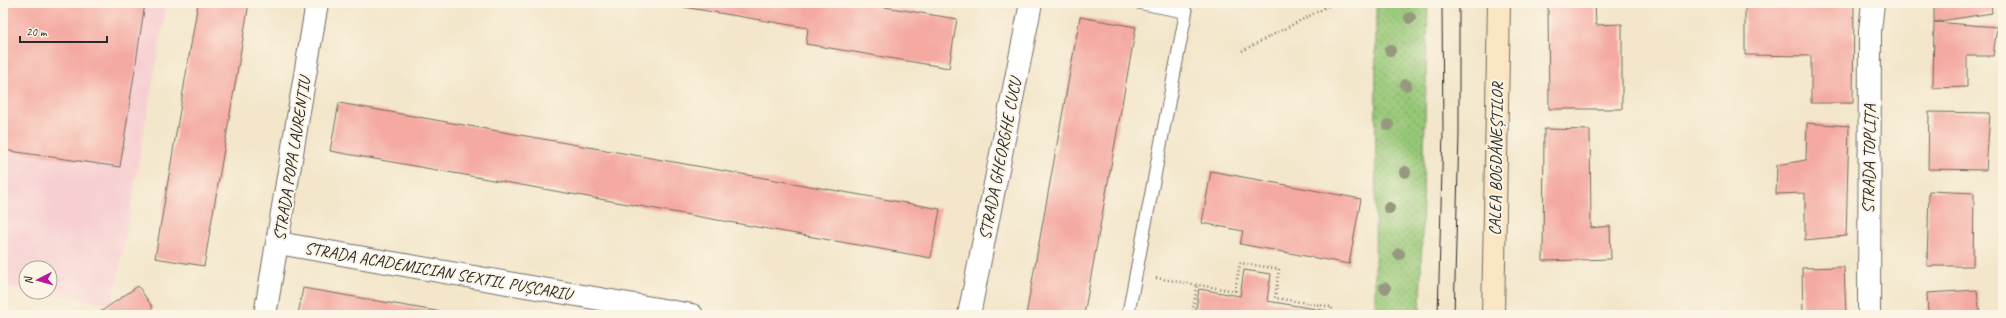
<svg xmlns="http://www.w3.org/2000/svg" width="2006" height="318" viewBox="0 0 2006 318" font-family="Caveat,sans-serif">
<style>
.built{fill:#f7cfd2}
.green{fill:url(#green-dots);stroke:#617a51}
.building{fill:#f4a9a1}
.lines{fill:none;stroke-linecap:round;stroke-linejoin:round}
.service-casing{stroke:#716c63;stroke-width:14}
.minor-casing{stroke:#716c63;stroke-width:24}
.secondary-casing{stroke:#716c63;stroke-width:24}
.path{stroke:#716c63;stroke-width:2.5;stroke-dasharray:1 3;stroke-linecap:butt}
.service{stroke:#fff;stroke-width:12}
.minor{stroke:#fff;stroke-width:22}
.secondary{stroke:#fbe6c4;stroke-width:22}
.tram{stroke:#2b2b2b;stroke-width:1}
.tree{fill:#97997f}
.labels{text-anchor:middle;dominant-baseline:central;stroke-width:4;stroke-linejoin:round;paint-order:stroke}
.street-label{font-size:17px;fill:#2b2b2b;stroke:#fcf5e5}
</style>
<defs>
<pattern id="green-dots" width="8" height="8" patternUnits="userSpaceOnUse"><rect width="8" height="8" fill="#97c877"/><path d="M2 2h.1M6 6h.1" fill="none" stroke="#7ba362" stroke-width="1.8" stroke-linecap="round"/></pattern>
</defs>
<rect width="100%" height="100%" fill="#fcf5e5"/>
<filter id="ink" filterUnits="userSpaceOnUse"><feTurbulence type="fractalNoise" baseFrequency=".025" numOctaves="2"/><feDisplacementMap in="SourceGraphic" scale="8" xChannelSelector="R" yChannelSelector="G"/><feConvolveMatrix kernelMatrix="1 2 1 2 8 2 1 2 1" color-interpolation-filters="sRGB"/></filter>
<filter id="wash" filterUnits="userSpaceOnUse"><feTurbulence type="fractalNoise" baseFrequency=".012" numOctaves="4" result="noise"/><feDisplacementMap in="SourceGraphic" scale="16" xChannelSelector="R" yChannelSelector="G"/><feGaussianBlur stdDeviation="0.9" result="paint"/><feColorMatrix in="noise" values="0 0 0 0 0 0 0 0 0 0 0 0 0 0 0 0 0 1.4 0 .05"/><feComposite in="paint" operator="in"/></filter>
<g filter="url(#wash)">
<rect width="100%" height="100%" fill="#f3e6ca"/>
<!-- built -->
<path class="built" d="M3,3H167L113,304L38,292H50V268H26V290L3,286Z"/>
<!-- green -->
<path class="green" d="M1376,3H1428L1420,315H1375Z"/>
<g id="blocks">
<!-- building -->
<path class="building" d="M3,3H145L120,167L3,150Z
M198,3H249L204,266L155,258Z
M660,3H861L957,19L949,68L806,44L808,28Z
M1548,3H1595L1596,25L1622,24V109H1549Z
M1745,3H1854L1853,103H1811V56L1745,55Z
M1934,3H1991L1992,13L1934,22Z
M1080,17L1136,27L1084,315H1026Z
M1934,22L1997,27L1993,56H1967V87L1933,88Z
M339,103L940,209L931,258L330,151Z
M1929,112L1990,113L1986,170L1928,169Z
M1807,123L1849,126L1846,236L1805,240V193L1776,194L1777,165L1806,160Z
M1544,129L1590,130L1591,228L1610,226L1611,259L1543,261Z
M1211,171L1361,199L1349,264L1240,244L1243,231L1202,223Z
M1929,191L1974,193L1973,266H1927Z
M1844,267L1846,315H1803L1802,268Z
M1244,270L1271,274L1267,301L1328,311V315H1195L1199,289L1240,296Z
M138,286L153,308L143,315H96Z
M303,288L453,314V315H298Z
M1977,290L1980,315H1928L1927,293Z"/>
</g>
</g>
<g filter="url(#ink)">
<use href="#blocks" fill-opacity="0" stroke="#716c63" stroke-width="1"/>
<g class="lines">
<!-- service casing -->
<g class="service-casing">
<path id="service" d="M1128,315L1186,12L1140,3"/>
</g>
<!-- minor casing -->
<g class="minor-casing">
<path id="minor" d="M278,243L692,315
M265,315L317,3
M969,315L1031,3
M1869,315L1870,31L1873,3"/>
</g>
<!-- secondary casing -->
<g class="secondary-casing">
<path id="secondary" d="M1493,315L1499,3"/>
</g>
<!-- path -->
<path class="path" d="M1242,51L1334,3
M1156,278L1235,291L1240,263L1279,269L1275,298L1332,307L1331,315
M1192,315L1197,285"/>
<!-- service -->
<use href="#service" class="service"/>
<!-- minor -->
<use href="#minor" class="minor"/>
<!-- secondary -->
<use href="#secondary" class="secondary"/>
<!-- tram -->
<path class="tram" d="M1438,315L1443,133L1442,3
M1454,315L1459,134V3"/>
</g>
<!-- trees -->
<g class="tree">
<circle cx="1410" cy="18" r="6"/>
<circle cx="1390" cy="50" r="6"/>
<circle cx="1406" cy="85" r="6"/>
<circle cx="1388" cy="125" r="6"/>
<circle cx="1405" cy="172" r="6"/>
<circle cx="1389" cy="208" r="6"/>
<circle cx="1399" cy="254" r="6"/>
<circle cx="1385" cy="288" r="6"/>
</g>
</g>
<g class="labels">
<!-- street labels -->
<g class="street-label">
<text transform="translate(292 159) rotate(-81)">STRADA POPA LAURENȚIU</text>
<text transform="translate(1000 159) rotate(-79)">STRADA GHEORGHE CUCU</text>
<text transform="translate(1496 159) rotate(-89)">CALEA BOGDĂNEȘTILOR</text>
<text transform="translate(1869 159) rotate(-89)">STRADA TOPLIȚA</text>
<text transform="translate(438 271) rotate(10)">STRADA ACADEMICIAN SEXTIL PUȘCARIU</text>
</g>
</g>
<!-- margin -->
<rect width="2006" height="318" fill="none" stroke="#fcf5e5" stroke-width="16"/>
<!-- north arrow -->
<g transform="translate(38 280) rotate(264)"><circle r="19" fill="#fcf5e5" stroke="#a8a49b"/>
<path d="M0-3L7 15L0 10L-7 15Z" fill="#b5179e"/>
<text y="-6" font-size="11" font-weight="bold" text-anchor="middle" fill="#2b2b2b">N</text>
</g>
<!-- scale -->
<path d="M20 36v6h87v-6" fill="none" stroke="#2b2b2b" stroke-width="2"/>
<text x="26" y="36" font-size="12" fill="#2b2b2b" stroke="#fcf5e5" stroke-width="3" paint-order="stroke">20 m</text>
</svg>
